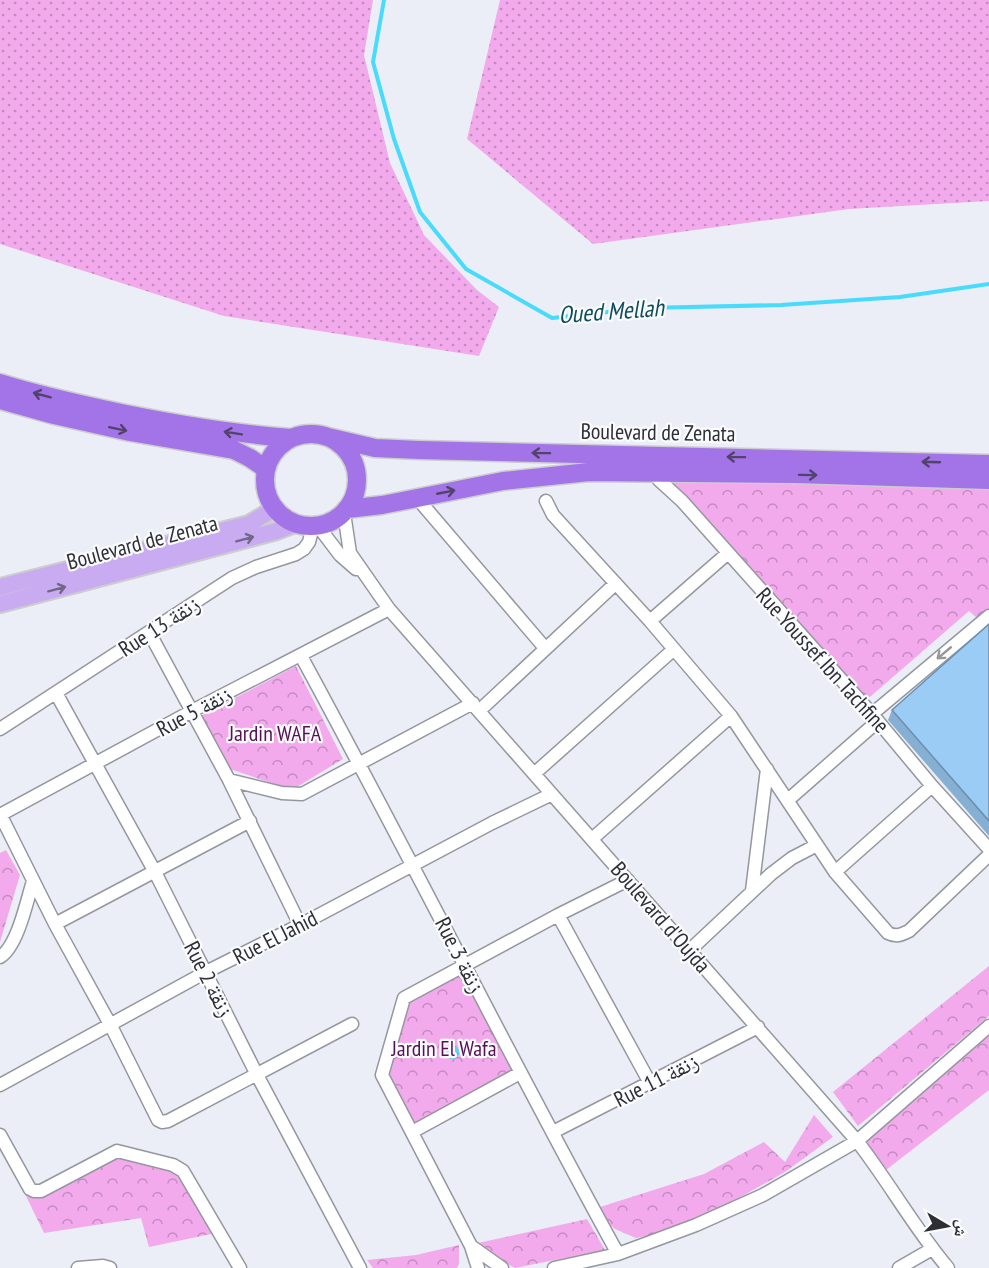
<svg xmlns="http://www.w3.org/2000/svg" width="989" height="1268" viewBox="0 0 989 1268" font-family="'PT Sans Narrow','Noto Naskh Arabic',sans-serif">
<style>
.grass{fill:url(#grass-dots)}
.forest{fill:url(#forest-crowns)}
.water{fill:url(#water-rules)}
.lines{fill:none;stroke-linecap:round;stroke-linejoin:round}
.stream{stroke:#49dbfb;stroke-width:4}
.minor-casing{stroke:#95979f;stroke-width:15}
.major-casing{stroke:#cdcdce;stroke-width:20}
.highway-casing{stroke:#cdcdce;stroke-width:21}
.minor{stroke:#fff;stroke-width:12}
.major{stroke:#c8abf1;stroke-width:16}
.highway{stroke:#a373e8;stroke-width:18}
.wall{fill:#85afd3}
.building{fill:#9bccf5;stroke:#6c8fac;stroke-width:1.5}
.oneway{stroke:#514369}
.oneway2{stroke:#736788}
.oneway3{stroke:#969798}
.labels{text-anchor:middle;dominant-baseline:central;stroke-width:4.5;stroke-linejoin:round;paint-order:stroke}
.street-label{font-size:22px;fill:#2e2f32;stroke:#fafbff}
.park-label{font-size:22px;fill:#551253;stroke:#fafbff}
.water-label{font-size:24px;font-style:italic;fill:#0e4d5a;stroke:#fafbff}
</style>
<defs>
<pattern id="grass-dots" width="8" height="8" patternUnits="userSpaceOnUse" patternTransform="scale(1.5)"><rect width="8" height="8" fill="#f2aaec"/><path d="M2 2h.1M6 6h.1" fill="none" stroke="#c48bc0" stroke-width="1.8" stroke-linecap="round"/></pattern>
<pattern id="forest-crowns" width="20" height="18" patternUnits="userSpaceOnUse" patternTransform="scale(1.5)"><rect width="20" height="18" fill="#f2aaec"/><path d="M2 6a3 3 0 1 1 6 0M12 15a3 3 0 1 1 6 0" fill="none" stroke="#c48bc0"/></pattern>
<pattern id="water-rules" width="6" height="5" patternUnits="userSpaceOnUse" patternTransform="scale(1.5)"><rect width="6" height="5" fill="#49dbfb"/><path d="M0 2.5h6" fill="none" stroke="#40bcd8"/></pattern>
</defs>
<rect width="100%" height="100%" fill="#ebeef6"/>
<!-- grass -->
<path class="grass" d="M0,0H373L364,55L390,163L424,235L477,290L499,307L479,356L224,316L0,244Z
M500,0H989V201L849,209L593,244L467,139Z"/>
<!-- forest -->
<path class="forest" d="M667,480L989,488V629L969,611L863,703Z
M296,666L343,759L292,790L227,768L199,717Z
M6,850L20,875L0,942V853Z
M466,966L520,1073L412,1132L382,1064L398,996Z
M989,966V1016L858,1126L833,1092Z
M989,1031V1090L886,1170L862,1138Z
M814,1115L833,1137L785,1172L739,1198L675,1230L636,1238L615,1229L607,1222L600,1207L704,1174L764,1142L785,1162Z
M110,1151L192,1172L216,1233L149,1247L141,1218L44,1233L25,1194Z
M587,1219L605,1250L515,1268L494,1257L478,1243Z
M459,1245V1264L457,1268H373L367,1260L416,1255Z"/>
<!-- water -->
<path class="water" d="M445 1052a7 7 0 1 1 14 0a7 7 0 1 1-14 0Z"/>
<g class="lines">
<!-- stream -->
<path class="stream" d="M384,0L373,62L394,139L420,212L466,269L552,318L645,308L781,305L900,297L989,284"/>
<!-- minor casing -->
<g class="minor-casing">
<path id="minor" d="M655,472L659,480L682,501L872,714L932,786L989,849
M417,498L545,648
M546,501L553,515L650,621L731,716L835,872L888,933C896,937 901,935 909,931L989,855
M344,513L350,553L389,609L857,1141C889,1182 914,1228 948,1268
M318,526L340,555L356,569
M650,621L728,553
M149,632L229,780L300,925
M301,656C409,854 509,1056 618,1254
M56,693L155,872L257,1075L360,1268
M480,710L615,584
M872,714L989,616
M0,729L232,578L256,567L296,554L304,549L309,542L313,526
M535,773L673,650
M229,780L282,793L302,794L473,703
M788,800L878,721
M0,814L55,924L111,1026L158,1120L162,1122L168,1121L352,1024
M0,815L192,711L389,609
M592,839L731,716
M835,872L932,786
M752,891L767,769
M558,915L650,1083
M55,924L250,821
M690,950L771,874L792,858L817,845
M0,957C18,946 27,900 33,881
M0,1085L206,972L300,925L492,823L552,794
M412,1132L520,1073
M553,1132L758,1027
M0,1135L30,1189L34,1191H41L117,1151L173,1165L183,1171L240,1268
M471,1246L502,1268
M78,1268L103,1266L110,1268
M478,1268L471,1246L382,1075L404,998L558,915L628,880
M554,1268L618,1254L696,1225L763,1195L857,1141L989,1026
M899,1268L932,1249"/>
</g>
<!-- major casing -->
<g class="major-casing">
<path id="major" d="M0,587L249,524L275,508
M0,604L277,531L295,524"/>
</g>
<!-- highway casing -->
<g class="highway-casing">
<path id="highway" d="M0,383C41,396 84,405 126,414C181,425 235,434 291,438
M0,400L54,415L130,432L234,450L250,458L266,469
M265 480a46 46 0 1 1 92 0a46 46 0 1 1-92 0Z
M328,437L375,448L419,450L989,464
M347,509L382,505L503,481L589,472L795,474L989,480"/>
</g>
<!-- minor -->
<use href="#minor" class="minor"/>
<!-- major -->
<use href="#major" class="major"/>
<!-- highway -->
<use href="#highway" class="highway"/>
</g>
<!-- wall -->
<path class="wall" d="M989,624V836L888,720L892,710Z"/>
<!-- building -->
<path class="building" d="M989,624V821L892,710Z"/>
<!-- one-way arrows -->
<defs><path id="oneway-shaft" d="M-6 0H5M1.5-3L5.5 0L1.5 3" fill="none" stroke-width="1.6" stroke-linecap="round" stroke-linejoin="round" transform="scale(1.5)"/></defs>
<g class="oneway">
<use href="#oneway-shaft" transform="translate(42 395) rotate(-165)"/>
<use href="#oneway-shaft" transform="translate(118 429) rotate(12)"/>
<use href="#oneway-shaft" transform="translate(233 433) rotate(-171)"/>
<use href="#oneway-shaft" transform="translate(541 453) rotate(-179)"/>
<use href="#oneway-shaft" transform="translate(736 457) rotate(-179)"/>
<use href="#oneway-shaft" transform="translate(931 462) rotate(-178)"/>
<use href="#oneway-shaft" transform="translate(808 475) rotate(1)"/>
<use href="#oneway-shaft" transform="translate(446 492) rotate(-11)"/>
</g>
<g class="oneway2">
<use href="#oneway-shaft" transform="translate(245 539) rotate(-15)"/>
<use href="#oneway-shaft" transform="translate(57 589) rotate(-15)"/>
</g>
<use class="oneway3" href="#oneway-shaft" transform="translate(944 653) rotate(140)"/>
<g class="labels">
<!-- street labels -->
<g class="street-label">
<text transform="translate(658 432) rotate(1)">Boulevard de Zenata</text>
<text transform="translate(142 542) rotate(-15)">Boulevard de Zenata</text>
<text transform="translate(159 626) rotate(-33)">Rue 13 زنقة</text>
<text transform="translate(823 660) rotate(48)">Rue Youssef Ibn Tachfine</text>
<text transform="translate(194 711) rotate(-28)">Rue 5 زنقة</text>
<text transform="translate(661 917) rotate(49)">Boulevard d'Oujda</text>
<text transform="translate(275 937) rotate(-27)">Rue El Jahid</text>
<text transform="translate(460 955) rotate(63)">Rue 3 زنقة</text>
<text transform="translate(209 979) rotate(63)">Rue 2 زنقة</text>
<text transform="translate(656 1080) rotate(-27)">Rue 11 زنقة</text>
</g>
<!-- park labels -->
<g class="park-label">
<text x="275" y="733">Jardin WAFA</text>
<text x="444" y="1048">Jardin El Wafa</text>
</g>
<!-- water labels -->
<g class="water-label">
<text transform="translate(611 311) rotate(-4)">Oued Mellah</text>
</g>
</g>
<!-- north arrow -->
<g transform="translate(947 1226) rotate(100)" stroke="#fafbff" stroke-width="4.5" paint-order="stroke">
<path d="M0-4.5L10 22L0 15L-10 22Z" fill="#2e2f32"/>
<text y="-9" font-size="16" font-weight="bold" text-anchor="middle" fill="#2e2f32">ش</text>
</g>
</svg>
